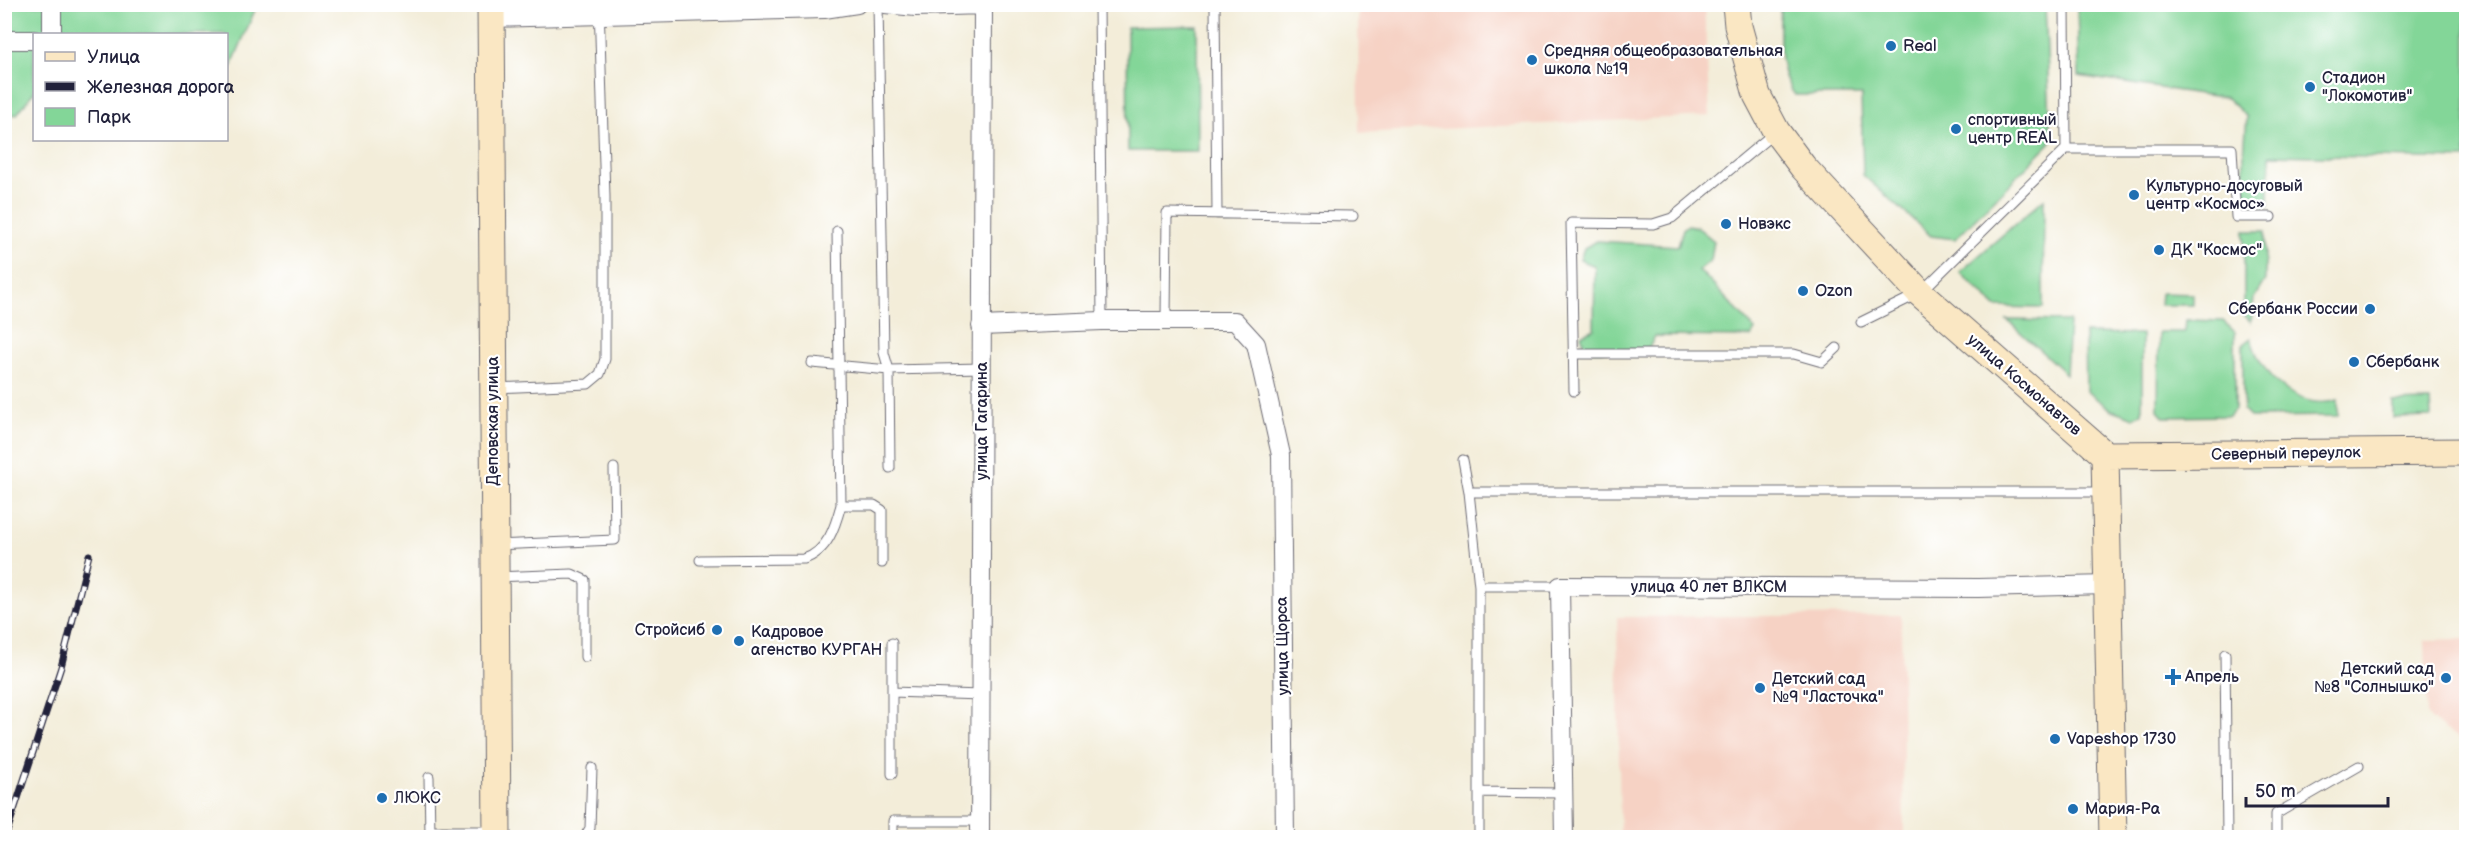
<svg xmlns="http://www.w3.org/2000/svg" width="2471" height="842" viewBox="0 0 2471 842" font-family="'Balsamiq Sans',sans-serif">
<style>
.built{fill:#f6d2c4}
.green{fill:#83d698;stroke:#527c6a;stroke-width:1.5}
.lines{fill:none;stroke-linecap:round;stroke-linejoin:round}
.lane-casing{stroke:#6b6972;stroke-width:11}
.street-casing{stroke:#6b6972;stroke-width:20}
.secondary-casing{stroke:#6b6972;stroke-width:29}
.lane{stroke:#fff;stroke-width:9}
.street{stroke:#fff;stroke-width:18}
.secondary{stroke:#fae7c3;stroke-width:27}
.rail-casing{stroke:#22223b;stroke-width:7}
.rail{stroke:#fff;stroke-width:4.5;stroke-dasharray:14;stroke-linecap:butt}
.poi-dot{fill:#1f6fb2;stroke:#fff;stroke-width:2}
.labels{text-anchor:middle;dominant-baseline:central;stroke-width:4.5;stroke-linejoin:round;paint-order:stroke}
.poi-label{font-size:16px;fill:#22223b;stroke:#fff;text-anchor:start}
.street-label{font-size:16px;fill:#22223b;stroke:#fff}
</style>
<rect width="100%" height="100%" fill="#fff"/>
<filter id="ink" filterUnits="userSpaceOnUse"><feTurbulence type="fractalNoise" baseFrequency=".0167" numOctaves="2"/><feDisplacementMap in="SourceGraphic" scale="12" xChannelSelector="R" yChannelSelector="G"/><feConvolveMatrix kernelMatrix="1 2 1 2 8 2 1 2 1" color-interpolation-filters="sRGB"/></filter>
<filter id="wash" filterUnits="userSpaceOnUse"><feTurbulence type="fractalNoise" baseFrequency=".008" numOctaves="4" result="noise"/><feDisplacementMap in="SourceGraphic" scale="24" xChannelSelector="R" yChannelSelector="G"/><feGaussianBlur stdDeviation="1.35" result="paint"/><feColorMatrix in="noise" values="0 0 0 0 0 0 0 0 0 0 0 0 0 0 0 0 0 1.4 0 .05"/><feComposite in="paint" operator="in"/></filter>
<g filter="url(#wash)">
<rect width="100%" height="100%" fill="#f3edd9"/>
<!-- built -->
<path class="built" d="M1358,5H1704L1710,116L1359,133Z
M1901,615L1904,837H1620L1617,617Z
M2466,639V744L2427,716L2425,640Z"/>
<!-- green -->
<path class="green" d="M5,5H257L227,77L226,34H34V92L17,114L5,116Z
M1780,5H2045L2051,142L1955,239L1931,236L1863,175L1861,95H1795C1775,70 1781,35 1780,5Z
M2077,5H2466V159L2270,155L2269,205H2243L2244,154L2247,117L2227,98L2079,76Z
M1197,26L1198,151H1128L1127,27Z
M2044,199L2043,308L1996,307L1960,272Z
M1688,225L1697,227L1714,241L1711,260L1699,270L1751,325L1755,330L1751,337L1655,336L1648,350L1592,351L1584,344L1581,335L1594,329L1595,266L1580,260L1584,248L1597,241L1678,246L1683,229Z
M2244,231H2265V280L2254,298L2251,322L2244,315Z
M2161,293L2193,294V305H2160Z
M2007,320L2069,321L2066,374Z
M2186,320L2223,321L2235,332V409L2229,416L2164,417L2158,410L2159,332H2185Z
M2085,333L2142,334V413L2134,418L2112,410L2086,391Z
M2251,338C2259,374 2297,412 2338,400V416L2250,417L2243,410V344Z
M2430,401L2431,417L2393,418V402Z"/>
</g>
<g filter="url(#ink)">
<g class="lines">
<!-- lane casing -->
<g class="lane-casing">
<path id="lane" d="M878,4L884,353L889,370L890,468
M1099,4L1102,321
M1215,4L1217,214
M2065,4L2066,149
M1166,320L1167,213L1353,216
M1861,322L1920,293L2066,149H2232L2236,217H2271
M1574,354H1794L1822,362L1837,348
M812,363L889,370L983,368
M495,388L588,384L600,374L605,359V197L599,4
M1574,391L1571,223L1653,224L1672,218L1774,133
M1463,460L1469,492H2103
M1469,492L1479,586V838
M841,505H874L882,510V563
M496,545L615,540L614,468
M700,560L804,559C828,551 835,527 841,505L837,231
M496,577L572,574L585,580V657
M1479,586H1560
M892,643V774
M2225,654L2227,838
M892,692L981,695
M429,777L430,835
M1479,792L1563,793
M430,831H494
M584,838L590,828L592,768
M893,838V821H980
M2276,838V814L2359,766"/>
</g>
<!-- street casing -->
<g class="street-casing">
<path id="street" d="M885,4L916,7L983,5
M491,18L824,9L857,4
M52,34V4
M4,40H34
M981,326L1102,321H1235L1256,344L1281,455L1285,838
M980,838L983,4
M1564,838L1560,586L1978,588L2108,585"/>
</g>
<!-- secondary casing -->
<g class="secondary-casing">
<path id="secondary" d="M491,4L497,838
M1736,4L1738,26L1757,95L1776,131L1803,167L1920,293L2105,455L2113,838
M2105,455L2466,452"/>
</g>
<!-- lane -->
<use href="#lane" class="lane"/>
<!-- street -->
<use href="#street" class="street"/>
<!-- secondary -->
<use href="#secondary" class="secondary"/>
<!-- rail casing -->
<g class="rail-casing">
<path id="rail" d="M5,838L61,667L89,555"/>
</g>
<!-- rail -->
<use href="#rail" class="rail"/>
</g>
</g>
<!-- markers -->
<g class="poi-dot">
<circle cx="1891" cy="46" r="6"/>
<circle cx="1532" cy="60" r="6"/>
<circle cx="2310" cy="87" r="6"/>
<circle cx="1956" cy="129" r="6"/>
<circle cx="2134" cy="195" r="6"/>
<circle cx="1726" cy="224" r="6"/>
<circle cx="2159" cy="250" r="6"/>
<circle cx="1803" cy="291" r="6"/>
<circle cx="2370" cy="309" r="6"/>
<circle cx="2354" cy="362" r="6"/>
<circle cx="717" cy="630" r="6"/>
<circle cx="739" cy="641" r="6"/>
<path d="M2170 668h6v6h6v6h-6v6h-6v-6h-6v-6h6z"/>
<circle cx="2446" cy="678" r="6"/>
<circle cx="1760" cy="688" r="6"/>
<circle cx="2055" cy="739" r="6"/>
<circle cx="382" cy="798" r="6"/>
<circle cx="2073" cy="809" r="6"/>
</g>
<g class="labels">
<!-- poi labels -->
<g class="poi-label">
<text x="1903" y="46">Real</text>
<text x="1544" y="51">Средняя общеобразовательная<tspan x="1544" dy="18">школа №19</tspan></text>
<text x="2322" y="78">Стадион<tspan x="2322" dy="18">"Локомотив"</tspan></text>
<text x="1968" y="120">спортивный<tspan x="1968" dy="18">центр REAL</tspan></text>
<text x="2146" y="186">Культурно-досуговый<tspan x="2146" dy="18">центр «Космос»</tspan></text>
<text x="1738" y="224">Новэкс</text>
<text x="2171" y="250">ДК "Космос"</text>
<text x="1815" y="291">Ozon</text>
<text x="2358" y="309" text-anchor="end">Сбербанк России</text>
<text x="2366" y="362">Сбербанк</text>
<text x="705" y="630" text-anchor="end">Стройсиб</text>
<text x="751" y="632">Кадровое<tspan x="751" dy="18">агенство КУРГАН</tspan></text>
<text x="2434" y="669" text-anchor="end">Детский сад<tspan x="2434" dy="18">№8 "Солнышко"</tspan></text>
<text x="2185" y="677">Апрель</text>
<text x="1772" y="679">Детский сад<tspan x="1772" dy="18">№9 "Ласточка"</tspan></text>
<text x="2067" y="739">Vapeshop 1730</text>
<text x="394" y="798">ЛЮКС</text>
<text x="2085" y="809">Мария-Ра</text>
</g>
<!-- street labels -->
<g class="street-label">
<text transform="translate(2024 385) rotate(41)">улица Космонавтов</text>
<text transform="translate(493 421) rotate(-90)">Деповская улица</text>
<text transform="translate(982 421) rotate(-90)">улица Гагарина</text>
<text transform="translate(2286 454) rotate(-1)">Северный переулок</text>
<text x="1709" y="587">улица 40 лет ВЛКСМ</text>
<text transform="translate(1283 646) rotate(-91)">улица Щорса</text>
</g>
</g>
<!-- margin -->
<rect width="2471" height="842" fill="none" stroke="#fff" stroke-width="24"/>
<!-- legend -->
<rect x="33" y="33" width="195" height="108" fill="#ffffff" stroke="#a7a7b1" stroke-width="1.5"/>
<rect x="45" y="52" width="30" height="9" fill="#fae7c3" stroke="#a7a7b1" stroke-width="1.5"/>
<text x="87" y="63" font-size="18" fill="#22223b">Улица</text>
<rect x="45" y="82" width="30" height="9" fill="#22223b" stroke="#a7a7b1" stroke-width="1.5"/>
<text x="87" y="93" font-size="18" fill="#22223b">Железная дорога</text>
<rect x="45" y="108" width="30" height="18" fill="#83d698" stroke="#a7a7b1" stroke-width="1.5"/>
<text x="87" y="123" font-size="18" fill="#22223b">Парк</text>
<!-- scale -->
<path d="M2246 797v9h142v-9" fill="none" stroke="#22223b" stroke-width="3"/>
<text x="2255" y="797" font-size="18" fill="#22223b" stroke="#ffffff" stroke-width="4.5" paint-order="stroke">50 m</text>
</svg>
